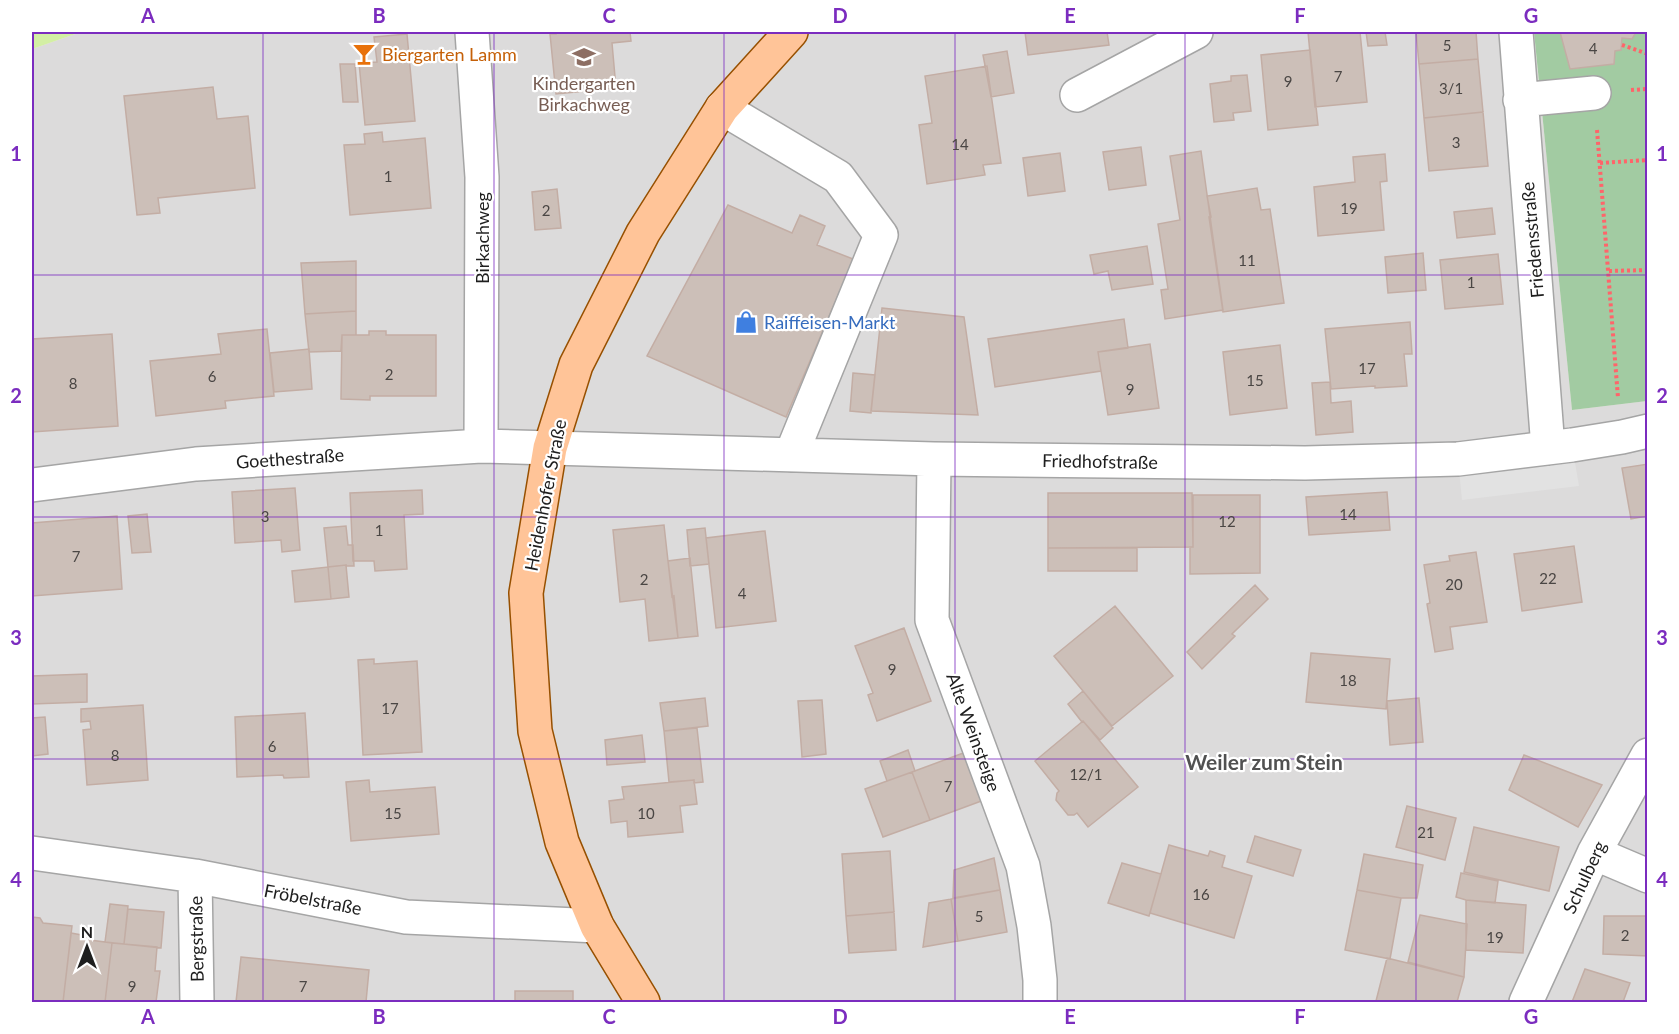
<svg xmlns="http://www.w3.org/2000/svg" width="1679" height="1034" viewBox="0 0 1679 1034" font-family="Lato,sans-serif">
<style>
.residential{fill:#dcdbdb}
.grass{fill:#d3efa4}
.cemetery{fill:#a2cba2}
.parking{fill:#e2e2e2}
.building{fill:#ccbfb8;stroke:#c3ada4;stroke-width:1.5}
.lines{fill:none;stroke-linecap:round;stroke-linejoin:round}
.minor-casing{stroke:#a5a5a5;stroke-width:36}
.major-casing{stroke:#975000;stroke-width:36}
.path{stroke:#ff646a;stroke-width:4;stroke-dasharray:3 3;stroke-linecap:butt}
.minor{stroke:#fff;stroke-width:33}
.major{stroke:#ffc498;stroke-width:33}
.grid{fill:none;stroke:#7b2cbf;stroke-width:1.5;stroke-opacity:0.55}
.labels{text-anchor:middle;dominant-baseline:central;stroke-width:4.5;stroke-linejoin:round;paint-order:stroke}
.number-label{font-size:15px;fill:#4a4644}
.food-label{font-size:18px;fill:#c56008;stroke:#fff;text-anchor:start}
.education-label{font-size:18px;fill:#785e54;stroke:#fff}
.street-label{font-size:18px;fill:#1e1e1e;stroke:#fff}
.shop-label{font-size:18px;fill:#366cbe;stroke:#fff;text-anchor:start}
.quarter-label{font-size:21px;font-weight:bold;fill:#515151;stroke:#fff}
.neatline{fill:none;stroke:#7b2cbf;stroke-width:2}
.grid-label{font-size:20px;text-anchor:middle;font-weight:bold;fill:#7b2cbf}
</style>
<rect width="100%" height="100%" fill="#f0eae3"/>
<!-- residential -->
<path class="residential" d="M81,32H1534L1572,410L1647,401V1002H32V49Z"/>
<!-- grass -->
<path class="grass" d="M32,32H81L32,49Z"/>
<!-- cemetery -->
<path class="cemetery" d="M1534,32H1647V401L1572,410Z"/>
<!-- parking -->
<path class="parking" d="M1572,445L1579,486L1462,500L1458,459Z"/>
<!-- building -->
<path class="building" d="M556,32H630L631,41L612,43L616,88L556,94L550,34H556Z
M1025,32H1107L1109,45L1028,55Z
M1308,32H1360L1367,102L1315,107Z
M1366,32H1385L1387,45L1368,46Z
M1416,32H1476L1478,59L1419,64Z
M1560,32H1636L1632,39L1622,38L1621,50L1615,51L1614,64L1570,69Z
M407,34L415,121L365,125L359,63L377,62L374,37Z
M1310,50L1318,125L1268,130L1261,55Z
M1007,51L1014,93L991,97L983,55Z
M1478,59L1483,112L1424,118L1419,64Z
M340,64H355L358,102H343Z
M987,66L1001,163L983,165L985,175L927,184L919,125L932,123L925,76Z
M1247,75L1251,111L1233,113L1234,120L1214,122L1210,84L1231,81V76Z
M213,87L217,119L248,116L255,188L158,198L160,213L137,215L124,96Z
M1483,112L1488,166L1429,171L1424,118Z
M382,132L383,142L425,138L431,208L350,215L344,145L365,144L364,134Z
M1141,147L1146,185L1109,190L1103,152Z
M1201,151L1223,310L1165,319L1161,290L1168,289L1158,224L1180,220L1170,156Z
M1060,153L1065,191L1028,196L1023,158Z
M1385,154L1387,181L1380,182L1384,230L1318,236L1314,187L1355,182L1353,157Z
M1257,188L1261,210L1270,209L1284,303L1223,312L1209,217H1211L1207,196Z
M557,189L561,228L535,230L532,192Z
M728,205L792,233L800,215L825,226L817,245L853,259L846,288L842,286L786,417L647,356Z
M1492,208L1495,234L1457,238L1454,212Z
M1147,246L1153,284L1112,290L1108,271L1094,274L1090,255Z
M1423,253L1426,290L1388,293L1385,257Z
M1498,254L1503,304L1445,309L1440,260Z
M356,261V311L305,314L301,263Z
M882,308L964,317L978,415L871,411Z
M356,311V335H342L341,351L309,352L305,314Z
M1124,319L1128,348L1098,352L1101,371L995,387L988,339Z
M1410,322L1412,354H1404L1407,386L1375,388V386L1331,389L1325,329Z
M267,329L274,396L225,401L226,408L156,416L150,361L221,354L218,334Z
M369,331H386V335H436V396H370V400L341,399L342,335H369Z
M112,334L118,426L32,432V339Z
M1150,344L1159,408L1108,415L1098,352Z
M1280,345L1287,408L1230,415L1223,352Z
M309,349L312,389L274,392L270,353Z
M853,373L875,375L871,413L850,411Z
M1330,382L1331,403L1351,401L1353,432L1316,435L1312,383Z
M1648,464V497H1646L1648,516L1631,519L1622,468Z
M295,488L300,550L282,552L281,540L235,543L232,492Z
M422,490L423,514L404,515L407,569L375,571L374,561H353L350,493Z
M1387,492L1390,530L1309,535L1306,497Z
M1048,493H1192L1193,547L1048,548Z
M1193,495H1260V573L1190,574V547H1193Z
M147,514L151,552L132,553L128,516Z
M117,516L122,589L32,596V523Z
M664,525L672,597L674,596L678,638L649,641L645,599L620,602L613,530Z
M346,526L348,545H353L354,566H346V565L328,567L324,528Z
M705,528L709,564L690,566L687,530Z
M765,531L776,621L716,628L706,538Z
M1574,546L1582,602L1522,611L1514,554Z
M1048,548H1137V571H1048Z
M1476,552L1487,622L1450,627L1453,649L1435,652L1427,604L1430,603L1424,565L1450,561L1449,556Z
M690,558L698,636L678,638L668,561Z
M346,565L349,597L331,599L328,567Z
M328,567L331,599L295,602L292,571Z
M1255,585L1268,599L1232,634L1235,636L1202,669L1187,652Z
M1115,606L1173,676L1112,726L1054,656Z
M904,628L931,701L877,721L868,695L873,693L855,646Z
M1311,653L1390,659L1386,709L1306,702Z
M374,659V664L417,661L422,752L363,755L358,660Z
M87,674V702L32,704V676Z
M1083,691L1113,728L1100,740L1083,721L1082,722L1068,704Z
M705,698L708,726L664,731L660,703Z
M1419,698L1423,742L1390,745L1387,701Z
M822,700L826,754L802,757L798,701Z
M143,705L148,780L87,785L83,730L91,729L90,721L81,722V709Z
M305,713L309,777L284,778L283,775L237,777L235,717Z
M45,717L48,754L32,756V718Z
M1083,721L1138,787L1088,827L1077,813L1074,815H1068L1056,800L1057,793L1059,791L1035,761Z
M697,728L703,782L694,783V780L669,782L664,731Z
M642,735L645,762L607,765L605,740Z
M908,750L915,771L887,781L880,761Z
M966,752L984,800L930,820L912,772Z
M1524,755L1602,785L1578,827L1509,790Z
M912,772L930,820L883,837L865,789Z
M369,780L370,792L435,787L439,834L351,841L346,782Z
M694,780L697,804L680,806L683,832L628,837L627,821L611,823L609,801L624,799L622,787Z
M1407,806L1456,818L1445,860L1396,847Z
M1474,827L1559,847L1549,891L1464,872Z
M1255,836L1301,850L1293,876L1247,862Z
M1169,845L1208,856L1210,851L1225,856L1222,867L1252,876L1234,938L1150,913Z
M890,851L894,912L846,916L842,854Z
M1364,854L1423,865L1417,898H1401L1357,890Z
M994,858L1000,890L953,898L954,870Z
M1122,863L1161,874L1149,916L1108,903Z
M1461,873L1498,881L1495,903L1466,900L1456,897Z
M1000,890L1007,932L958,941L951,899Z
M1357,890L1401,898L1390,959L1345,950Z
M951,899L958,941L923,947L929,903Z
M1466,900L1526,905L1523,953L1466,950Z
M110,904L128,906L124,944L105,942Z
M128,909L164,912L161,948L124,944Z
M894,912L896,950L849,953L846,916Z
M1420,915L1467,924L1464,977L1408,962Z
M1604,916H1648V956L1603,954Z
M32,917L40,918L43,923L72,926L63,1002H32Z
M71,933L87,936L90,940L112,943L105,1002H63Z
M112,943L157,947L155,971H160L156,1002H105Z
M241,957L369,970L366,1002H236Z
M1387,958L1464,977L1457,1002H1382L1376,1001Z
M1585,969L1630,983L1623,1002H1572Z
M515,991H573V1002H515Z"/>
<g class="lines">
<!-- minor casing -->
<g class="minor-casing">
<path id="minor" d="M472,32L482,177L481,446
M1516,32L1548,448
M1077,95L1196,32
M1520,100L1594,93
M722,108L838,177L881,235L791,455
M934,459L932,620L1023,866L1034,926L1040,980V1002
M32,485L196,464L481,446L934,459L1305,463L1458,459L1572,445L1622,437L1648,431
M32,853L195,876L406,917L597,926
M1594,853L1648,876
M195,876L197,1002
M1526,1002L1594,853L1648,755"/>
</g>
<!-- major casing -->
<g class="major-casing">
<path id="major" d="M643,1002L597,926L562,842L535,731L526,593L550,448L576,365L643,233L722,108L791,32"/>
</g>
<!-- path -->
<path class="path" d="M1622,45L1648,54
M1631,90L1648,89
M1597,130L1618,398
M1600,163L1648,160
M1609,271L1648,270"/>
<!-- minor -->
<use href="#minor" class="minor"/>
<!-- major -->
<use href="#major" class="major"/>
</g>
<!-- grid -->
<path class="grid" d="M263,32V1002M494,32V1002M724,32V1002M955,32V1002M1185,32V1002M1416,32V1002M32,275H1648M32,517H1648M32,759H1648"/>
<!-- icons -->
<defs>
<g id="bar-bare" transform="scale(1.8)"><path d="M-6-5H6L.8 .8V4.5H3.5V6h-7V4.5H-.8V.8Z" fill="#e8710a" stroke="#fff" stroke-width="2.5" paint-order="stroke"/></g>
<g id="school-bare" transform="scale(1.8)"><path d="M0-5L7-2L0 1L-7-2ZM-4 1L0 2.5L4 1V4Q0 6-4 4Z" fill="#8d6e63" stroke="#fff" stroke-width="2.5" paint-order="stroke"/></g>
<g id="shop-bare" transform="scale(1.8)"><path d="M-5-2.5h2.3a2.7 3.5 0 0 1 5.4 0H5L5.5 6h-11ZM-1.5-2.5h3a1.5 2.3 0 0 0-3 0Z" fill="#3f7fe0" stroke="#fff" stroke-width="2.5" paint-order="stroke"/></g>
</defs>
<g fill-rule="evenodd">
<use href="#bar-bare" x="364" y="54"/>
<use href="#school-bare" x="584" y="57"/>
<use href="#shop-bare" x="746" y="322"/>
</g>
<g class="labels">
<!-- number labels -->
<g class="number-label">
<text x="1447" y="45">5</text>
<text x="1593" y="48">4</text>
<text x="1338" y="76">7</text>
<text x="1288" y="81">9</text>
<text x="1451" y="88">3/1</text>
<text x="1456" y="142">3</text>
<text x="960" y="144">14</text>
<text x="388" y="176">1</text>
<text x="1349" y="208">19</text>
<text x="546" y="210">2</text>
<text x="1247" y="260">11</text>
<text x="1471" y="282">1</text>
<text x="1367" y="368">17</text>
<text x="389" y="374">2</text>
<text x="212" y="376">6</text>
<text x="1255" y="380">15</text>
<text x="73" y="383">8</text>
<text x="1130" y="389">9</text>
<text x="1348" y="514">14</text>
<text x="265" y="516">3</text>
<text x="1227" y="521">12</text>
<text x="379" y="530">1</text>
<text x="76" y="556">7</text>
<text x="1548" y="578">22</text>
<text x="644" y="579">2</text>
<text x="1454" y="584">20</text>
<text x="742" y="593">4</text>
<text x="892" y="669">9</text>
<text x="1348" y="680">18</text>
<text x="390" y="708">17</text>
<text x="272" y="746">6</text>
<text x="115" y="755">8</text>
<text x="1086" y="774">12/1</text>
<text x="948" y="786">7</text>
<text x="393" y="813">15</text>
<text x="646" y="813">10</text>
<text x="1426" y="832">21</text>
<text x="1201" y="894">16</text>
<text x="979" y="916">5</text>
<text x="1625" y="935">2</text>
<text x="1495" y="937">19</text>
<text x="132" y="986">9</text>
<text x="303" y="986">7</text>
</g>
<!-- food labels -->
<g class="food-label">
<text x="382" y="54">Biergarten Lamm</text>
</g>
<!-- education labels -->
<g class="education-label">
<text x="584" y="83">Kindergarten<tspan x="584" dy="21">Birkachweg</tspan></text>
</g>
<!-- street labels -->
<g class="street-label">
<text transform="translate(482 238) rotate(-90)">Birkachweg</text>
<text transform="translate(1532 240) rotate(-95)">Friedensstraße</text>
<text transform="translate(290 458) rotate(-4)">Goethestraße</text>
<text transform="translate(1100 461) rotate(1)">Friedhofstraße</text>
<text transform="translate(545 495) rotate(-79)">Heidenhofer Straße</text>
<text transform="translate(974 732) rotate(70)">Alte Weinsteige</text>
<text transform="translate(1584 877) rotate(-65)">Schulberg</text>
<text transform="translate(313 899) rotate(11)">Fröbelstraße</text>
<text transform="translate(196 939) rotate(-91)">Bergstraße</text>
</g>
<!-- shop labels -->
<g class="shop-label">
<text x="764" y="322">Raiffeisen-Markt</text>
</g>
<!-- quarter labels -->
<g class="quarter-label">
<text x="1264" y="761">Weiler zum Stein</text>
</g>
</g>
<!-- border -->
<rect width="1679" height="1034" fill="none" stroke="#ffffff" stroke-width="66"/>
<!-- north arrow -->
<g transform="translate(87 947)" stroke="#ffffff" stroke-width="4.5" paint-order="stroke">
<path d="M0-4.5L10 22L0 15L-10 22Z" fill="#1e1e1e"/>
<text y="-9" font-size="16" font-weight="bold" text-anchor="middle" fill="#1e1e1e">N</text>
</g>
<rect x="33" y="33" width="1613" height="968" class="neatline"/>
<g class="grid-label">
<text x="148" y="23">A</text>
<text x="379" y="23">B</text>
<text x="609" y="23">C</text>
<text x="840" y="23">D</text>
<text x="1070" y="23">E</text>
<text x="1300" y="23">F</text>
<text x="1531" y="23">G</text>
<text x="16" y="161">1</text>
<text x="1662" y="161">1</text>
<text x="16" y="403">2</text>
<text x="1662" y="403">2</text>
<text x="16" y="645">3</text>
<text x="1662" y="645">3</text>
<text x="16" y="887">4</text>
<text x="1662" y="887">4</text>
<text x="148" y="1024">A</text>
<text x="379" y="1024">B</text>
<text x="609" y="1024">C</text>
<text x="840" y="1024">D</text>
<text x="1070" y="1024">E</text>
<text x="1300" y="1024">F</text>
<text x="1531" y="1024">G</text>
</g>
</svg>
